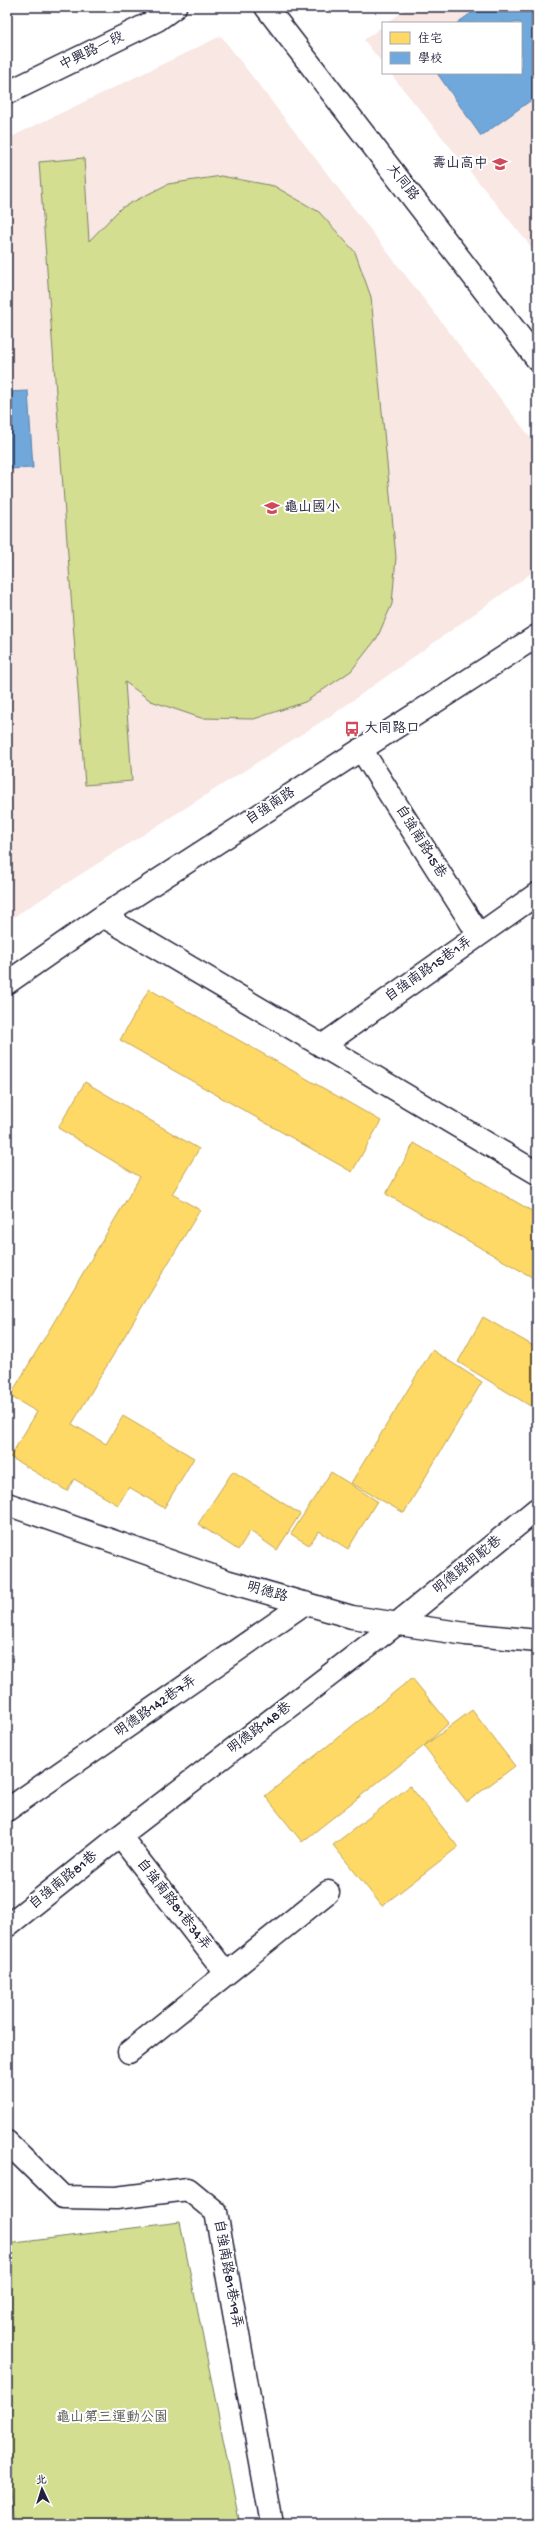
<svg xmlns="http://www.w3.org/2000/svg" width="544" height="2531" viewBox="0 0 544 2531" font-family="'Gochi Hand','LXGW WenKai TC',sans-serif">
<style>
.built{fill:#f8e7e3}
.green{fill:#d3de90;stroke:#7a8066}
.homes{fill:#ffd966;stroke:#bda259}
.schools{fill:#6fa8dc;stroke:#5880ac}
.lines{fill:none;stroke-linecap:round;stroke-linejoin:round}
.minor-casing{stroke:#22223b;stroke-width:25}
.minor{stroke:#fff;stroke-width:22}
.labels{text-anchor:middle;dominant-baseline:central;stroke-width:4;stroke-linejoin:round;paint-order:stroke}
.street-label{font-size:14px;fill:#22223b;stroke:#fff}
.poi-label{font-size:14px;fill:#22223b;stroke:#fff;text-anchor:start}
.park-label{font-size:14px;fill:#575a54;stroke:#fff}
</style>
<rect width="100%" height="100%" fill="#fff"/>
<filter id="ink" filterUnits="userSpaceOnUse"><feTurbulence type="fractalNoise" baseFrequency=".025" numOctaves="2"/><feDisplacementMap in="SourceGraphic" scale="8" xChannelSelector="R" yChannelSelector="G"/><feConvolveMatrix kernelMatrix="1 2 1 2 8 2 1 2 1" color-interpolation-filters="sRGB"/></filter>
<g filter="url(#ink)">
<!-- built -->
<path class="built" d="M409,7H537V254L390,73H521V23H387Z
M383,26V64L364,40Z
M221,36L537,446V569L335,713L7,921V139Z"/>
<!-- green -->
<path class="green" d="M84,158L89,241L121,208L168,184L221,176L274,186L319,212L355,252L371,297L396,557L392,604L377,638L351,671L305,702L254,719L201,718L151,701L125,682L132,781L85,785L39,162Z
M180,2222L240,2524H14L7,2469V2244Z"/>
<!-- homes -->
<path class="homes" d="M149,989L381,1121L352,1172L120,1040Z
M85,1082L199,1149L172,1194L200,1210L72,1424L106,1444L123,1416L194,1458L164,1508L129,1487L118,1505L74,1479L67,1491L10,1457L37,1412L10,1396L140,1177L58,1128Z
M414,1143L537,1214V1280L386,1194Z
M483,1317L537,1348V1410L458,1362Z
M432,1350L482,1382L404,1513L351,1483Z
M233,1471L300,1514L277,1550L250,1531L238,1550L198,1524Z
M331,1472L377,1501L348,1549L319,1531L309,1545L291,1534Z
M412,1678L449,1723L424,1746L302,1842L265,1796Z
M472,1710L515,1766L467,1802L424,1746Z
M410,1786L458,1847L382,1906L333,1845Z"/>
<!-- schools -->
<path class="schools" d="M480,7H537V96L481,136L437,73H521V23H457Z
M28,391L33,468L7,469V392Z"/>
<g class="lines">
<!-- minor casing -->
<g class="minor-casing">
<path id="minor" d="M266,7L537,359
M7,93L157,20L175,7
M361,749L479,935
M103,916L537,1173
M7,983L103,916L537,636
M322,1046L537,894
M7,1504L226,1581L352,1617L466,1634L537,1641
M7,1810L305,1603
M120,1836L226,1973
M7,1926L120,1836L399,1622L537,1509
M129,2052L328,1892
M7,2142L63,2197L116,2198L188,2189L216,2212L272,2524"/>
</g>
<!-- minor -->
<use href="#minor" class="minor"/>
</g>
</g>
<!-- icons -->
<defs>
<g id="school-bare" transform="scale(1.2)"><path d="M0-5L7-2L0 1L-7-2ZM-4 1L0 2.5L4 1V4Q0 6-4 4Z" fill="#d1495b" stroke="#fff" stroke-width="2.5" paint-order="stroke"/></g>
<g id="bus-bare" transform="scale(1.2)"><path d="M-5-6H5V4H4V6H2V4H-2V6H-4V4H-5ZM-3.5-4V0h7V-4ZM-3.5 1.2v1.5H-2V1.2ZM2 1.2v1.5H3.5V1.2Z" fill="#d1495b" stroke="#fff" stroke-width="2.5" paint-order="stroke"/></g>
</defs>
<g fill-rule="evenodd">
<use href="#school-bare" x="500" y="164"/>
<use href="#school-bare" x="272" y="508"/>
<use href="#bus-bare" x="352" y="729"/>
</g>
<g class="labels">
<!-- street labels -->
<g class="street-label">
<text transform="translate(92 52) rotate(-26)">中興路一段</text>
<text transform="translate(402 183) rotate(52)">大同路</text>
<text transform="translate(271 807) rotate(-33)">自強南路</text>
<text transform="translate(420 842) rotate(58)">自強南路15巷</text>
<text transform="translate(429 970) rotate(-35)">自強南路15巷1弄</text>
<text transform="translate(468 1566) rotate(-39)">明德路明駝巷</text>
<text transform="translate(267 1593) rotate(16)">明德路</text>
<text transform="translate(156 1707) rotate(-35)">明德路142巷7弄</text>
<text transform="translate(260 1729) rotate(-37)">明德路148巷</text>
<text transform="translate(64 1881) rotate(-39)">自強南路81巷</text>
<text transform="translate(173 1905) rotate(52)">自強南路81巷34弄</text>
<text transform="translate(227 2274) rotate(80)">自強南路81巷19弄</text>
</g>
<!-- poi labels -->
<g class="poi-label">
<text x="488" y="164" text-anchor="end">壽山高中</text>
<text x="284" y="508">龜山國小</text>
<text x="364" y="729">大同路口</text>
</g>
<!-- park labels -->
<g class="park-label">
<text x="112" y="2418">龜山第三運動公園</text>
</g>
</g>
<!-- margin -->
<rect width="544" height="2531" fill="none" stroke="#fff" stroke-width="24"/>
<rect x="12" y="12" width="520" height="2507" fill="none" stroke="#22223b" stroke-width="1.5" filter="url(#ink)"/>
<!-- legend -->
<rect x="382" y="22" width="140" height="52" fill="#ffffff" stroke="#a7a7b1"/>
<rect x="390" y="32" width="20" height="12" fill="#ffd966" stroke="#a7a7b1"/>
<text x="418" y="42" font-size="12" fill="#22223b">住宅</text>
<rect x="390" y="52" width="20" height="12" fill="#6fa8dc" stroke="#a7a7b1"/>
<text x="418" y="62" font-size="12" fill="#22223b">學校</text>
<!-- north arrow -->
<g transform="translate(42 2489) rotate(356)" stroke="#ffffff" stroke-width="3" paint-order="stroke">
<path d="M0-3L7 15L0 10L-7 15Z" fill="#22223b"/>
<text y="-6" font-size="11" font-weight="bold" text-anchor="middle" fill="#22223b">北</text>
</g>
</svg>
